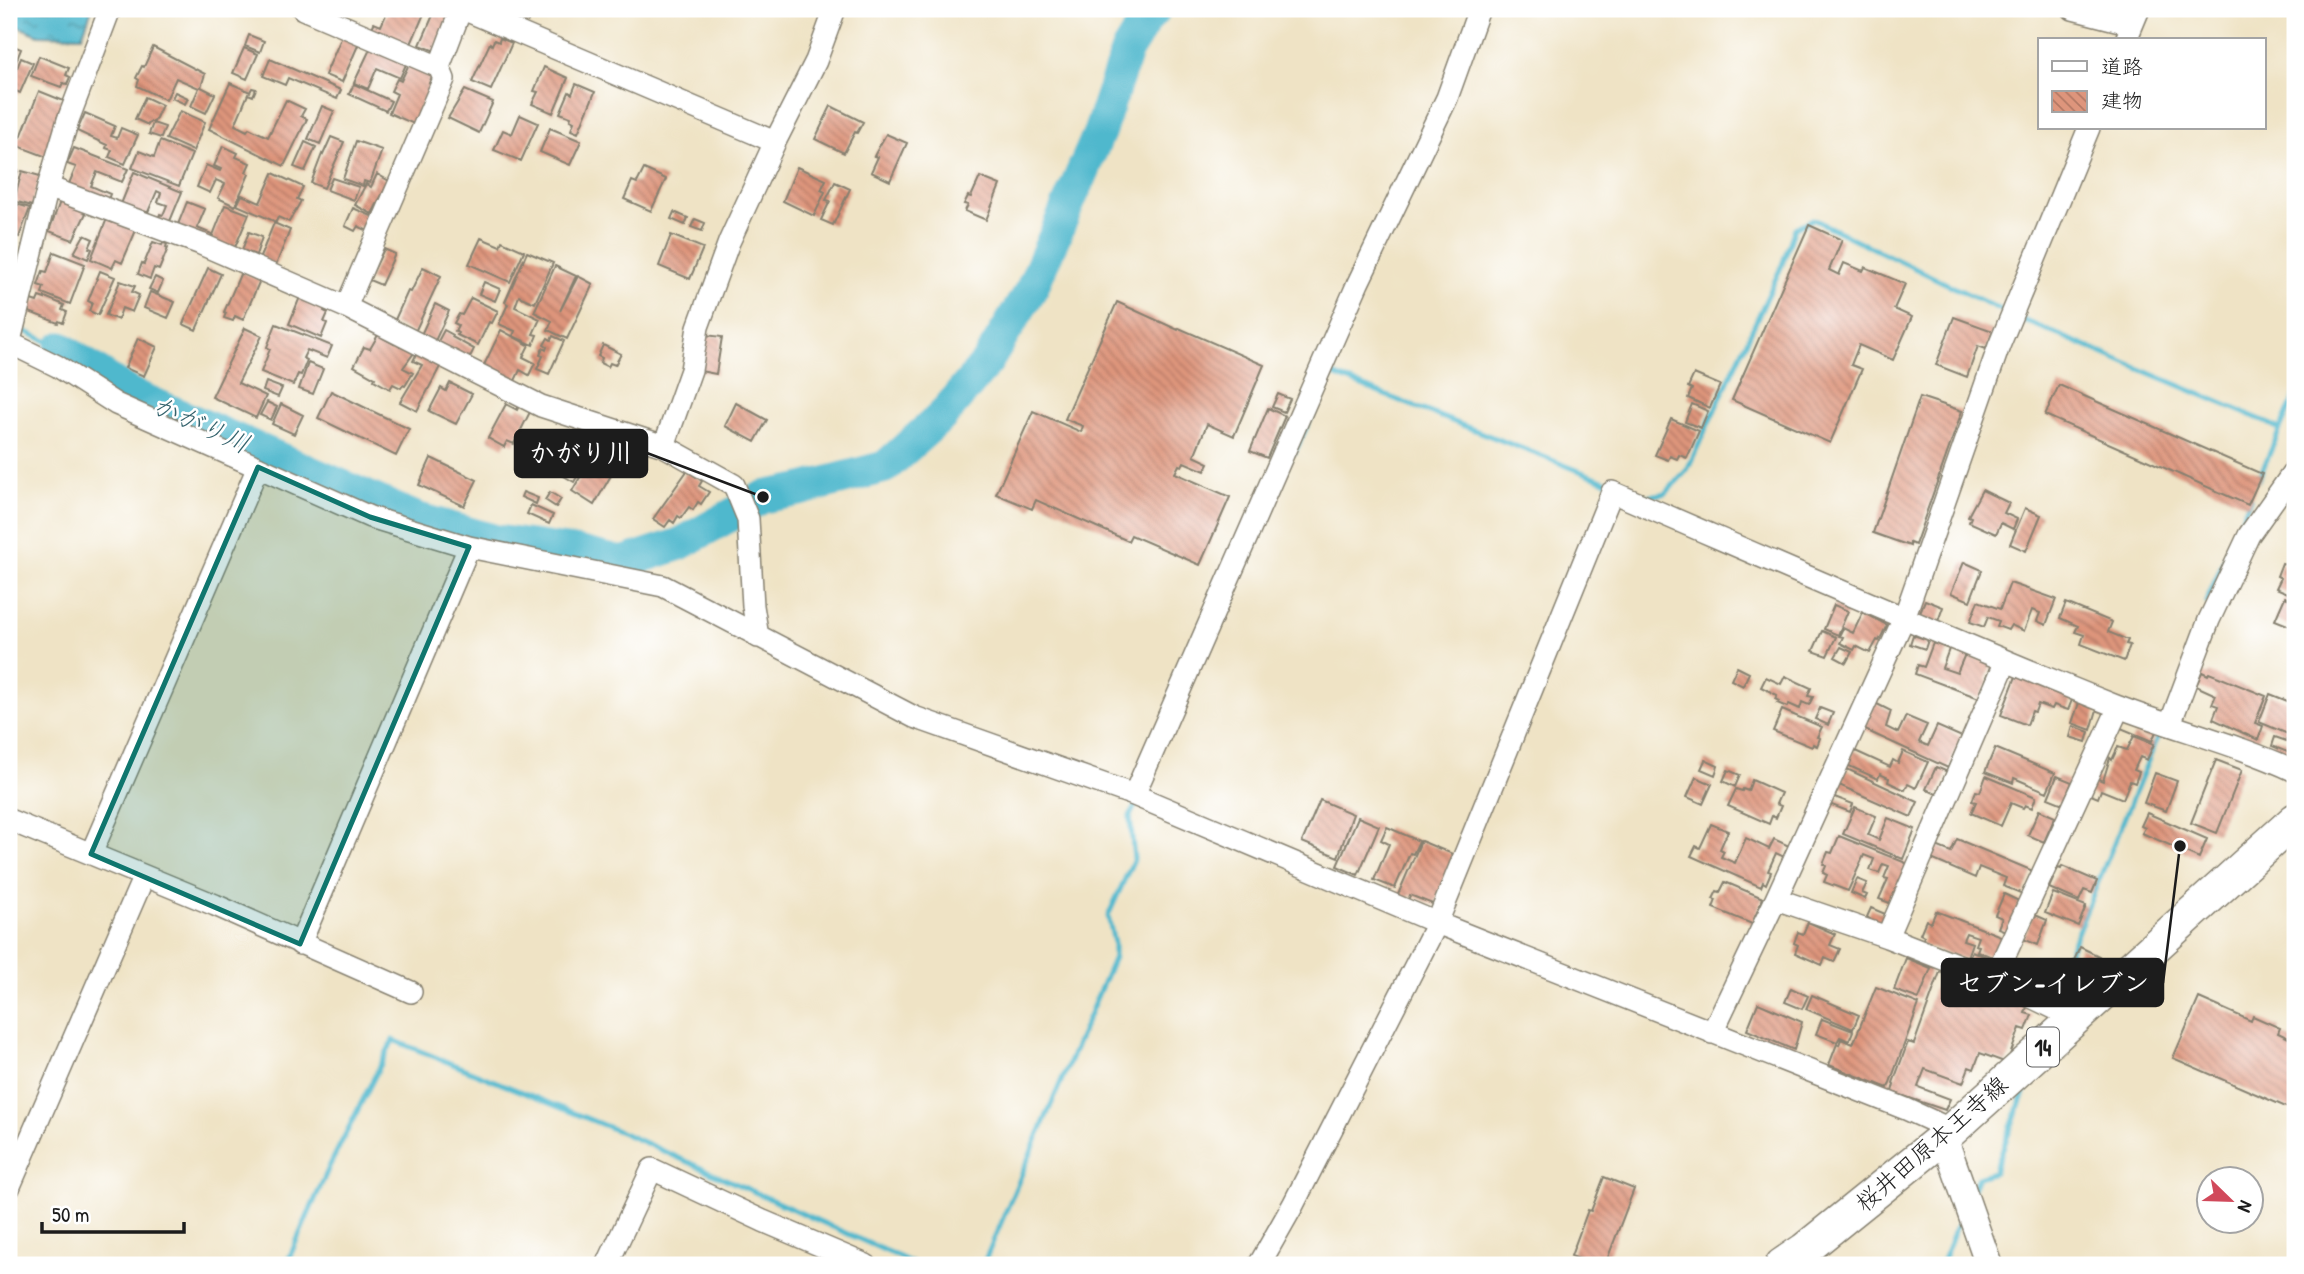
<svg xmlns="http://www.w3.org/2000/svg" width="2304" height="1274" viewBox="0 0 2304 1274" font-family="'Patrick Hand','Klee One',sans-serif">
<style>
.water{fill:url(#water-ripples);stroke:#366a74;stroke-width:2}
.lines{fill:none;stroke-linecap:round;stroke-linejoin:round}
.stream{stroke:#4fb8cd;stroke-width:5}
.river{stroke:#4fb8cd;stroke-width:33}
.building{fill:url(#building-back-hatch)}
.minor-casing{stroke:#868070;stroke-width:24}
.tertiary-casing{stroke:#868070;stroke-width:29}
.primary-casing{stroke:#868070;stroke-width:36}
.minor{stroke:#fff;stroke-width:21}
.tertiary{stroke:#fff;stroke-width:26}
.primary{stroke:#fff;stroke-width:33}
.marked{fill:#0f766e;fill-opacity:0.2;stroke:#0f766e;stroke-width:5;stroke-linejoin:round}
.labels{text-anchor:middle;dominant-baseline:central;stroke-width:5;stroke-linejoin:round;paint-order:stroke}
.shield{fill:#fff;stroke:#606060;stroke-width:2}
.shield-label{font-size:23px;font-weight:bold;fill:#1c1c1c}
.street-label{font-size:24px;fill:#1c1c1c;stroke:#fff}
.water-label{font-size:26px;font-style:italic;fill:#33626c;stroke:#fff}
.leader{fill:none;stroke:#1c1c1c;stroke-width:2.5}
.callout-dot{fill:#1c1c1c;stroke:#fff;stroke-width:2.5}
.callout{fill:#1c1c1c;stroke:#1c1c1c;stroke-width:2.5}
.callout-label{font-size:26px;text-anchor:middle;font-weight:bold;fill:#fff}
</style>
<defs>
<pattern id="water-ripples" width="26" height="14" patternUnits="userSpaceOnUse" patternTransform="scale(1.75)"><rect width="26" height="14" fill="#4fb8cd"/><path d="M2 4q2-2 4 0t4 0M15 11q2-2 4 0t4 0" fill="none" stroke="#4195a6"/></pattern>
<pattern id="building-back-hatch" width="6" height="6" patternUnits="userSpaceOnUse" patternTransform="scale(1.75)"><rect width="6" height="6" fill="#de957c"/><path d="M-1 5l2 2M0 0l6 6M5-1l2 2" fill="none" stroke="#b37965"/></pattern>
</defs>
<rect width="100%" height="100%" fill="#fff"/>
<filter id="ink" filterUnits="userSpaceOnUse"><feTurbulence type="fractalNoise" baseFrequency=".0143" numOctaves="2"/><feDisplacementMap in="SourceGraphic" scale="14" xChannelSelector="R" yChannelSelector="G"/><feConvolveMatrix kernelMatrix="1 2 1 2 8 2 1 2 1" color-interpolation-filters="sRGB"/></filter>
<filter id="wash" filterUnits="userSpaceOnUse"><feTurbulence type="fractalNoise" baseFrequency=".00686" numOctaves="4" result="noise"/><feDisplacementMap in="SourceGraphic" scale="28" xChannelSelector="R" yChannelSelector="G"/><feGaussianBlur stdDeviation="1.57" result="paint"/><feColorMatrix in="noise" values="0 0 0 0 0 0 0 0 0 0 0 0 0 0 0 0 0 1.4 0 .05"/><feComposite in="paint" operator="in"/></filter>
<g filter="url(#wash)">
<rect width="100%" height="100%" fill="#efe3c5"/>
<!-- water -->
<path class="water" d="M9,9H92L82,36L39,35L9,23Z"/>
<g class="lines">
<!-- stream -->
<path class="stream" d="M2016,317L2264,421L2279,429
M18,328L61,348
M1295,452L1331,374L1613,484
M2258,480L2295,395
M1645,497L1666,493L1687,470L1782,265L1795,228L1813,219L2007,313
M2206,602L2250,499
M2053,1001L2063,967L2162,727
M1972,1191L1978,1177L1994,1172L2030,1077
M286,1265L330,1165L393,1040L623,1133L917,1265
M983,1265L1114,957V943L1108,916L1134,859L1130,816L1137,802
M1941,1265L1962,1213"/>
<!-- river -->
<path class="river" d="M61,348L127,392L416,518L497,541L581,553L622,563L680,544L763,497L799,490L885,467L942,416L987,362L1032,288L1099,133L1127,50L1147,18L1155,9"/>
</g>
<g id="blocks">
<!-- building -->
<path class="building" d="M395,9H450L453,10L435,51L420,45L434,13L426,9L411,44L369,36L374,23L381,26L388,10L394,13Z
M499,9H534L528,22Z
M249,35L264,41L260,52L245,46Z
M342,36L359,43L342,82L325,75Z
M500,38L512,43L491,90L472,82L490,43L492,45L494,40L499,42Z
M9,44L21,49L13,69L9,68Z
M153,47L205,74L201,87L215,94L206,113L191,106L199,88L176,78L166,100L137,86L139,80L136,78L142,66L144,67Z
M371,47L407,62L400,78L377,68L368,89L354,83Z
M244,48L258,54L247,79L233,73Z
M39,56L69,68L66,75L70,77L67,84L63,83L61,87L31,76Z
M21,58L33,63L20,93L9,88Z
M270,59L341,90L337,99L288,78L285,85L263,76Z
M409,64L433,75L429,83L431,84L414,124L389,113L397,94L391,91L397,79L401,81Z
M544,67L568,78L553,113L532,104L538,92L534,91Z
M230,83L250,92L252,88L256,89L253,96L248,94L235,125L247,131L249,128L268,137L286,100L305,109L301,116L307,119L284,166L209,129Z
M354,84L391,101L386,111L349,94Z
M576,84L595,92L578,133L571,130L574,122L570,120L571,117L560,113L569,92L572,94Z
M465,90L493,102L479,133L448,118Z
M39,91L64,101L57,118L62,119L47,157L10,143L13,134L21,137Z
M175,92L188,98L185,104L172,98Z
M145,97L162,105L154,122H150L148,125L135,119Z
M322,106L334,111L320,144L308,139Z
M831,106L863,122L857,133L855,132L844,153L815,139Z
M180,111L205,122L193,151L166,139Z
M85,113L115,126L111,136L117,138L121,128L138,135L125,164L109,157L112,150L106,148L107,145L77,131Z
M520,115L538,123L521,161L494,150L503,130L512,134Z
M153,123L165,127L161,138L149,134Z
M550,128L581,141L570,165L540,152Z
M886,134L907,143L890,181L871,172L878,157L874,156Z
M331,137L344,142L324,188L311,183L322,154L323,155Z
M160,141L192,154L179,186L132,168L139,151L154,157Z
M356,141L382,150L370,183L364,181L363,186L343,179Z
M305,142L316,147L305,171L294,167Z
M223,146L238,153L236,157L250,163L246,172L249,174L235,206L218,198L225,184L216,180L210,193L197,187L206,165L220,171L221,169L214,166Z
M74,148L128,169L122,182L97,172L91,186L110,194L107,202L68,186L76,167L67,164Z
M9,167L18,170L12,188L9,187Z
M797,167L826,180L821,190L825,192L814,216L783,201Z
M644,169L666,179L651,211L624,199L632,181L637,183Z
M22,171L40,176L32,206L14,201Z
M134,172L182,192L168,226L157,222L160,214L163,215L167,205L158,202L161,193L157,191L145,219L119,209Z
M273,173L303,187L297,199L301,201L289,222L278,217L276,222L237,205L242,195L260,203Z
M377,174L389,181L372,214L355,205L366,184L371,187Z
M980,177L1000,185L986,220L965,211L968,205L964,204L968,196L971,197Z
M332,178L359,187L354,200L327,190Z
M835,182L850,189L833,225L821,220L830,201L826,200Z
M61,199L88,209L73,240L49,231Z
M9,202L30,208L19,237L9,234Z
M187,202L205,209L197,228L212,234L207,246L175,232Z
M225,205L249,214L233,252L210,243Z
M353,208L374,217L368,231L358,226L355,231L345,226Z
M674,212L688,218L685,225L671,219Z
M108,216L137,228L122,263L116,260L112,268L91,259Z
M695,219L705,223L702,231L691,227Z
M274,223L290,230L276,265L258,262Z
M1809,225L1842,240L1829,270L1839,275L1844,263L1863,271L1865,267L1905,284L1894,309L1912,317L1893,360L1859,345L1851,365L1862,369L1830,443L1732,400Z
M249,232L262,237L256,255L242,250Z
M84,235L93,239L89,248L92,249L88,259L74,253Z
M671,235L703,248L690,279L659,266Z
M481,238L500,246L502,241L524,251L510,282L469,264Z
M153,242L162,245L163,243L167,244L166,247L168,248L159,270L154,268L150,279L138,274L142,263L144,264Z
M384,249L395,254L381,285L369,280Z
M54,252L85,264L70,304L42,293L44,287L38,285L43,271L47,272Z
M527,252L553,263L535,303L519,296L515,307L540,319L533,334L537,335L533,345L513,336L515,331L499,324L508,304L505,302Z
M555,266L576,276L560,311L578,276L593,284L567,339L548,330L552,321L534,312Z
M423,267L441,276L414,334L393,324L408,291L411,292Z
M208,268L221,274L196,330L183,324Z
M100,271L115,277L98,315L89,311L92,303L88,301Z
M241,272L260,280L243,320L235,316L233,321L224,318L226,313L224,312Z
M155,277L163,281L158,293L149,289Z
M120,281L135,286L132,292L139,295L132,312L122,308L118,320L106,315Z
M484,282L500,289L495,301L479,294Z
M150,292L175,302L168,318L144,308Z
M302,292L327,302L324,311L328,313L324,322L327,323L321,338L289,324Z
M39,297L45,299V297L64,305L62,310L67,312L63,323L59,321L58,323L24,310L28,299L37,302Z
M471,298L498,311L492,323L489,322L478,345L457,335L458,333L455,331L458,325L454,323L459,314L462,315Z
M1117,302L1178,330L1179,328L1264,365L1234,436L1207,424L1194,456L1209,463L1205,471L1184,462L1182,466L1179,465L1175,473L1230,497L1200,565L1131,535L1128,541L1036,500L1032,509L996,494L1033,411L1081,432L1083,426L1065,419Z
M435,304L449,311L434,343L420,337Z
M1954,317L1993,331L1986,349L1978,346L1967,377L1936,365Z
M276,324L332,346L327,358L307,350L303,358L307,360L301,375L298,374L293,385L261,372L270,349L267,347Z
M245,328L262,336L238,383L266,396L256,418L212,397Z
M444,330L453,335L452,337L474,349L468,361L436,345Z
M501,330L529,345L523,357L535,363L529,375L520,370L513,385L484,370L486,366L484,365Z
M378,335L394,344L396,339L416,350L403,368L413,373L405,386L403,385L401,388L393,384L390,389L374,380L375,378L354,366L364,347L370,349Z
M706,335L722,337L716,374L700,371Z
M553,336L564,341L549,374L537,369L543,356L540,355L543,348L546,350L547,347L544,345L548,338L551,340Z
M138,338L157,347L144,376L125,368Z
M603,345L621,354L615,365L610,363L608,367L600,363L602,358L598,356Z
M419,349L443,361L417,411L400,402L422,365L413,361Z
M308,363L323,369L313,394L299,389Z
M1694,374L1720,385L1710,408L1688,398L1692,389L1688,387Z
M266,382L282,388L278,397L263,391Z
M450,383L472,394L456,424L429,411L441,388L446,391Z
M2059,385L2262,474L2248,505L2045,415Z
M331,391L409,429L396,456L318,418Z
M1278,394L1290,399L1284,412L1272,407Z
M1920,397L1962,411L1915,545L1910,543V546L1873,533Z
M267,402L277,407L271,420L260,415Z
M736,403L767,420L755,442L725,426Z
M281,404L303,415L294,434L272,424Z
M506,404L517,410L519,406L530,412L514,444L507,441L504,447L488,438Z
M1692,404L1708,411L1701,428L1685,422Z
M1268,408L1285,416L1267,458L1250,451Z
M1671,419L1699,431L1687,458L1679,455L1677,459L1670,456L1668,460L1655,455Z
M578,436L595,446L574,482L557,472Z
M595,452L617,465L594,505L572,491Z
M431,458L477,480L464,506L419,485Z
M687,471L702,481L699,486L709,492L701,504L698,502L693,510L689,507L681,518L678,516L674,523L670,520L665,527L653,519Z
M1982,490L2009,503L2004,513L2017,519L2013,529L2001,523L1996,534L1969,522L1971,517L1968,516Z
M523,492L538,498L536,504L521,497Z
M550,492L561,499L556,507L545,500Z
M531,505L553,515L549,524L527,514Z
M2025,508L2041,515L2026,551L2010,544Z
M1964,562L1982,570L1970,601L1951,593Z
M2282,563L2295,568V596L2276,588L2281,578L2277,576Z
M2010,583L2056,599L2046,625L2037,621L2040,613L2032,610L2024,631L2011,625L2008,630L1997,626L1999,621L1988,617L1984,627L1970,622L1978,601L2000,609Z
M2285,597L2295,601V628L2275,620Z
M1925,600L1943,607L1937,624L1918,617Z
M2066,603L2112,622L2108,632L2128,640L2126,644L2130,645L2124,661L2081,644L2084,635L2075,632L2078,626L2060,618Z
M1834,605L1848,611L1838,635L1824,629Z
M1863,612L1887,625L1879,641L1877,640L1870,653L1856,646L1854,650L1840,643L1843,637L1839,636L1843,628L1853,633Z
M1822,631L1836,637L1827,656L1813,651Z
M1913,635L1928,640L1925,649L1910,644Z
M1933,643L1949,649L1942,668L1957,673L1965,654L1992,664L1986,680L1989,681L1979,698L1915,674L1918,665L1924,667Z
M1841,647L1852,652L1846,663L1835,657Z
M1737,667L1749,673L1743,686L1731,680Z
M2202,672L2208,675L2209,673L2266,696L2255,723L2263,726L2258,740L2213,719L2218,706L2212,704L2216,695L2196,686Z
M2017,674L2074,695L2068,710L2054,705L2052,709L2038,704L2035,712L2032,711L2027,725L2001,715Z
M1785,676L1811,688L1808,696L1813,697L1809,705L1802,702L1800,709L1789,704L1787,707L1777,703L1779,701L1775,699L1777,695L1761,687L1766,677L1781,684Z
M2270,694L2295,704V737L2259,722Z
M2081,697L2099,703L2091,730L2072,723Z
M1875,703L1891,711L1886,727L1898,733L1906,716L1927,725L1919,742L1928,746L1937,726L1962,737L1948,768L1863,729Z
M1820,708L1833,713L1828,725L1815,719Z
M1782,710L1822,727L1817,737L1820,738L1817,746L1813,744L1812,747L1773,731Z
M2122,712L2158,727L2152,741L2116,726Z
M2073,726L2089,732L2086,742L2070,737Z
M2134,736L2154,744L2147,760L2140,757L2134,770L2139,772L2135,783L2130,781L2123,799L2101,790L2098,798L2086,793L2093,777L2103,781L2110,758L2112,760L2118,747L2127,750Z
M2275,737L2295,744V755L2272,746Z
M1995,748L2055,773L2047,792L2014,778L2013,783L1985,772Z
M1853,750L1890,767L1893,760L1898,763L1903,751L1928,762L1916,788L1908,784L1905,790L1888,782L1889,778L1880,774L1878,779L1847,765Z
M1705,760L1718,766L1715,775L1701,769Z
M2216,760L2242,770L2217,833L2191,823Z
M1936,767L1948,772L1938,795L1926,789Z
M1847,769L1918,802L1911,817L1839,785Z
M1728,770L1740,775L1735,787L1723,781Z
M2155,773L2177,781L2166,811L2144,803Z
M1986,776L2036,797L2032,808L2025,805L2023,808L2011,803L2001,826L1971,813L1976,802L1972,801L1976,791L1980,792Z
M2057,776L2072,782L2063,804L2048,798Z
M1696,777L1712,784L1703,804L1687,797Z
M1752,780L1781,793L1776,804L1781,806L1776,818L1772,816L1769,824L1728,806L1736,789L1742,791L1743,789L1748,791Z
M1832,796L1853,804L1850,812L1829,804Z
M1320,800L1353,814L1338,857L1302,842Z
M1855,807L1876,816L1868,835L1879,840L1888,818L1915,829L1903,859L1843,834Z
M2039,810L2055,817L2044,842L2028,835Z
M2147,813L2207,839L2199,858L2142,833L2145,828L2141,826Z
M1358,817L1379,826L1358,875L1337,866Z
M1711,824L1728,831L1720,849L1724,851L1721,857L1735,863L1746,838L1769,849L1774,839L1789,846L1784,857L1776,853L1768,871L1771,872L1766,884L1763,882L1761,887L1691,856L1696,846L1700,848Z
M1387,827L1419,841L1413,854L1410,853L1395,888L1374,880L1389,844L1381,840Z
M1839,836L1911,865L1895,905L1879,899L1888,879L1884,878L1889,866L1883,864L1879,873L1870,870L1874,859L1864,855L1848,891L1824,882L1827,875L1823,873L1826,866L1823,864L1828,852L1832,853Z
M1957,839L2033,871L2023,894L2003,886L2006,878L1979,867L1975,878L1929,858L1934,845L1951,852Z
M1421,841L1455,855L1435,905L1410,895L1408,901L1397,897Z
M2062,866L2097,881L2092,893L2084,890L2079,901L2049,888L2058,868L2061,869Z
M1857,879L1867,883L1862,893L1867,895L1865,899L1851,893Z
M1725,882L1763,898L1752,924L1713,908L1716,900L1713,899L1717,891L1720,892Z
M2053,893L2086,906L2078,926L2045,913Z
M2004,894L2021,902L2008,932L1998,928L2002,918L1995,915Z
M1871,908L1890,916L1883,933L1867,926L1870,919L1867,917Z
M1936,911L2006,938L1997,959L1977,951L1979,946L1975,945L1978,937L1966,933L1963,940L1972,943L1966,960L1921,945L1924,936L1920,934L1926,920L1931,923Z
M2033,914L2047,920L2038,945L2023,939Z
M1808,922L1835,934L1830,945L1840,949L1834,962L1825,958L1822,965L1795,953L1798,945L1794,943L1798,932L1803,934Z
M2080,947L2099,956L2090,975L2086,973L2082,982L2067,976Z
M1972,951L1995,961L1989,969L1968,960Z
M1906,958L1931,968L1919,999L1894,990Z
M1940,972L2028,1004L2025,1013L2032,1015L2026,1030L2020,1028L2007,1063L1980,1053L1974,1069L1969,1067L1963,1083L1925,1069L1918,1087L1950,1099L1945,1110L1892,1092L1894,1084L1893,1083L1908,1042L1914,1044Z
M1876,987L1919,1004L1888,1088L1829,1065L1837,1044L1839,1045L1841,1039L1853,1044Z
M1791,988L1808,996L1802,1009L1785,1002Z
M1812,995L1859,1015L1853,1029L1806,1009Z
M2199,998L2251,1021L2253,1016L2280,1028L2278,1033L2295,1041V1111L2173,1058Z
M1758,1003L1802,1022L1794,1050L1747,1030Z
M1822,1019L1853,1031L1849,1041L1840,1037L1837,1042L1816,1034Z
M1604,1177L1634,1189L1605,1265H1596L1571,1256L1588,1210L1591,1211Z"/>
</g>
</g>
<g filter="url(#ink)">
<use href="#blocks" fill-opacity="0" stroke="#868070" stroke-width="2"/>
<g class="lines">
<!-- minor casing -->
<g class="minor-casing">
<path id="minor" d="M303,9L439,67
M463,9L775,142
M2073,9L2132,24
M2126,40L2139,9
M48,187L201,244L346,307L541,406L664,446L734,485L748,519L753,606L758,637
M346,307L444,79L439,67L461,9
M10,343L57,366L116,404L370,517L469,547L663,586L914,717L1134,795L1437,923L1906,1109L1941,1125L1944,1137
M9,345L48,187L68,120L110,9
M664,446L691,370L698,327L729,242L775,142L816,61L835,9
M2170,724L2209,620L2249,535L2295,470
M1134,795L1358,283L1447,98L1479,9
M9,820L215,905L411,992
M91,854L258,467
M1776,899L1887,937L1994,979L2119,707
M1887,937L2006,661
M300,944L469,547
M1994,979L2058,1010L2071,1022
M1712,1033L1776,899L1904,618L1999,346L2089,128
M9,1188L144,876
M607,1265L652,1169L763,1221L866,1265
M1259,1265L1293,1205L1437,923L1612,492C1779,564 1946,638 2116,706C2175,729 2237,744 2295,771"/>
</g>
<!-- tertiary casing -->
<g class="tertiary-casing">
<path id="tertiary" d="M1944,1137L1989,1265"/>
</g>
<!-- primary casing -->
<g class="primary-casing">
<path id="primary" d="M1782,1265L1804,1250L1944,1137L2295,820"/>
</g>
<!-- minor -->
<use href="#minor" class="minor"/>
<!-- tertiary -->
<use href="#tertiary" class="tertiary"/>
<!-- primary -->
<use href="#primary" class="primary"/>
</g>
</g>
<!-- marked area -->
<path class="marked" d="M258,467L370,517L469,547L300,944L91,854Z"/>
<g class="labels">
<!-- shield labels -->
<rect class="shield" x="2027" y="1027.5" width="32" height="39" rx="5"/>
<g class="shield-label">
<text x="2043" y="1047">14</text>
</g>
<!-- street labels -->
<g class="street-label">
<text transform="translate(1931 1143) rotate(-41)">桜井田原本王寺線</text>
</g>
<!-- water labels -->
<g class="water-label">
<text transform="translate(201 424) rotate(24)">かがり川</text>
</g>
</g>
<!-- callouts -->
<path class="leader" d="M763 497L647 453M2180 846L2163 983"/>
<g class="callout-dot">
<circle cx="763" cy="497" r="7"/>
<circle cx="2180" cy="846" r="7"/>
</g>
<g class="callout">
<rect x="515" y="430" width="132" height="47" rx="7"/>
<rect x="1942" y="959" width="221" height="47" rx="7"/>
</g>
<g class="callout-label">
<text x="581" y="462">かがり川</text>
<text x="2053" y="992">セブン-イレブン</text>
</g>
<!-- margin -->
<rect width="2304" height="1274" fill="none" stroke="#fff" stroke-width="35"/>
<!-- legend -->
<rect x="2038" y="38" width="228" height="91" fill="#ffffff" stroke="#a4a4a4" stroke-width="2"/>
<rect x="2052" y="61" width="35" height="10" fill="#ffffff" stroke="#a4a4a4" stroke-width="2"/>
<text x="2101" y="74" font-size="21" fill="#1c1c1c">道路</text>
<rect x="2052" y="91" width="35" height="21" fill="url(#building-back-hatch)" stroke="#a4a4a4" stroke-width="2"/>
<text x="2101" y="108" font-size="21" fill="#1c1c1c">建物</text>
<!-- north arrow -->
<g transform="translate(2230 1200) rotate(113)"><circle r="33" fill="#ffffff" stroke="#a4a4a4" stroke-width="2"/>
<path d="M0-5L12 26L0 18L-12 26Z" fill="#d1495b"/>
<text y="-10" font-size="19" font-weight="bold" text-anchor="middle" fill="#1c1c1c">N</text>
</g>
<!-- scale -->
<path d="M42 1222v10h142v-10" fill="none" stroke="#1c1c1c" stroke-width="3.5"/>
<text x="52" y="1222" font-size="21" fill="#1c1c1c" stroke="#ffffff" stroke-width="5" paint-order="stroke">50 m</text>
</svg>
